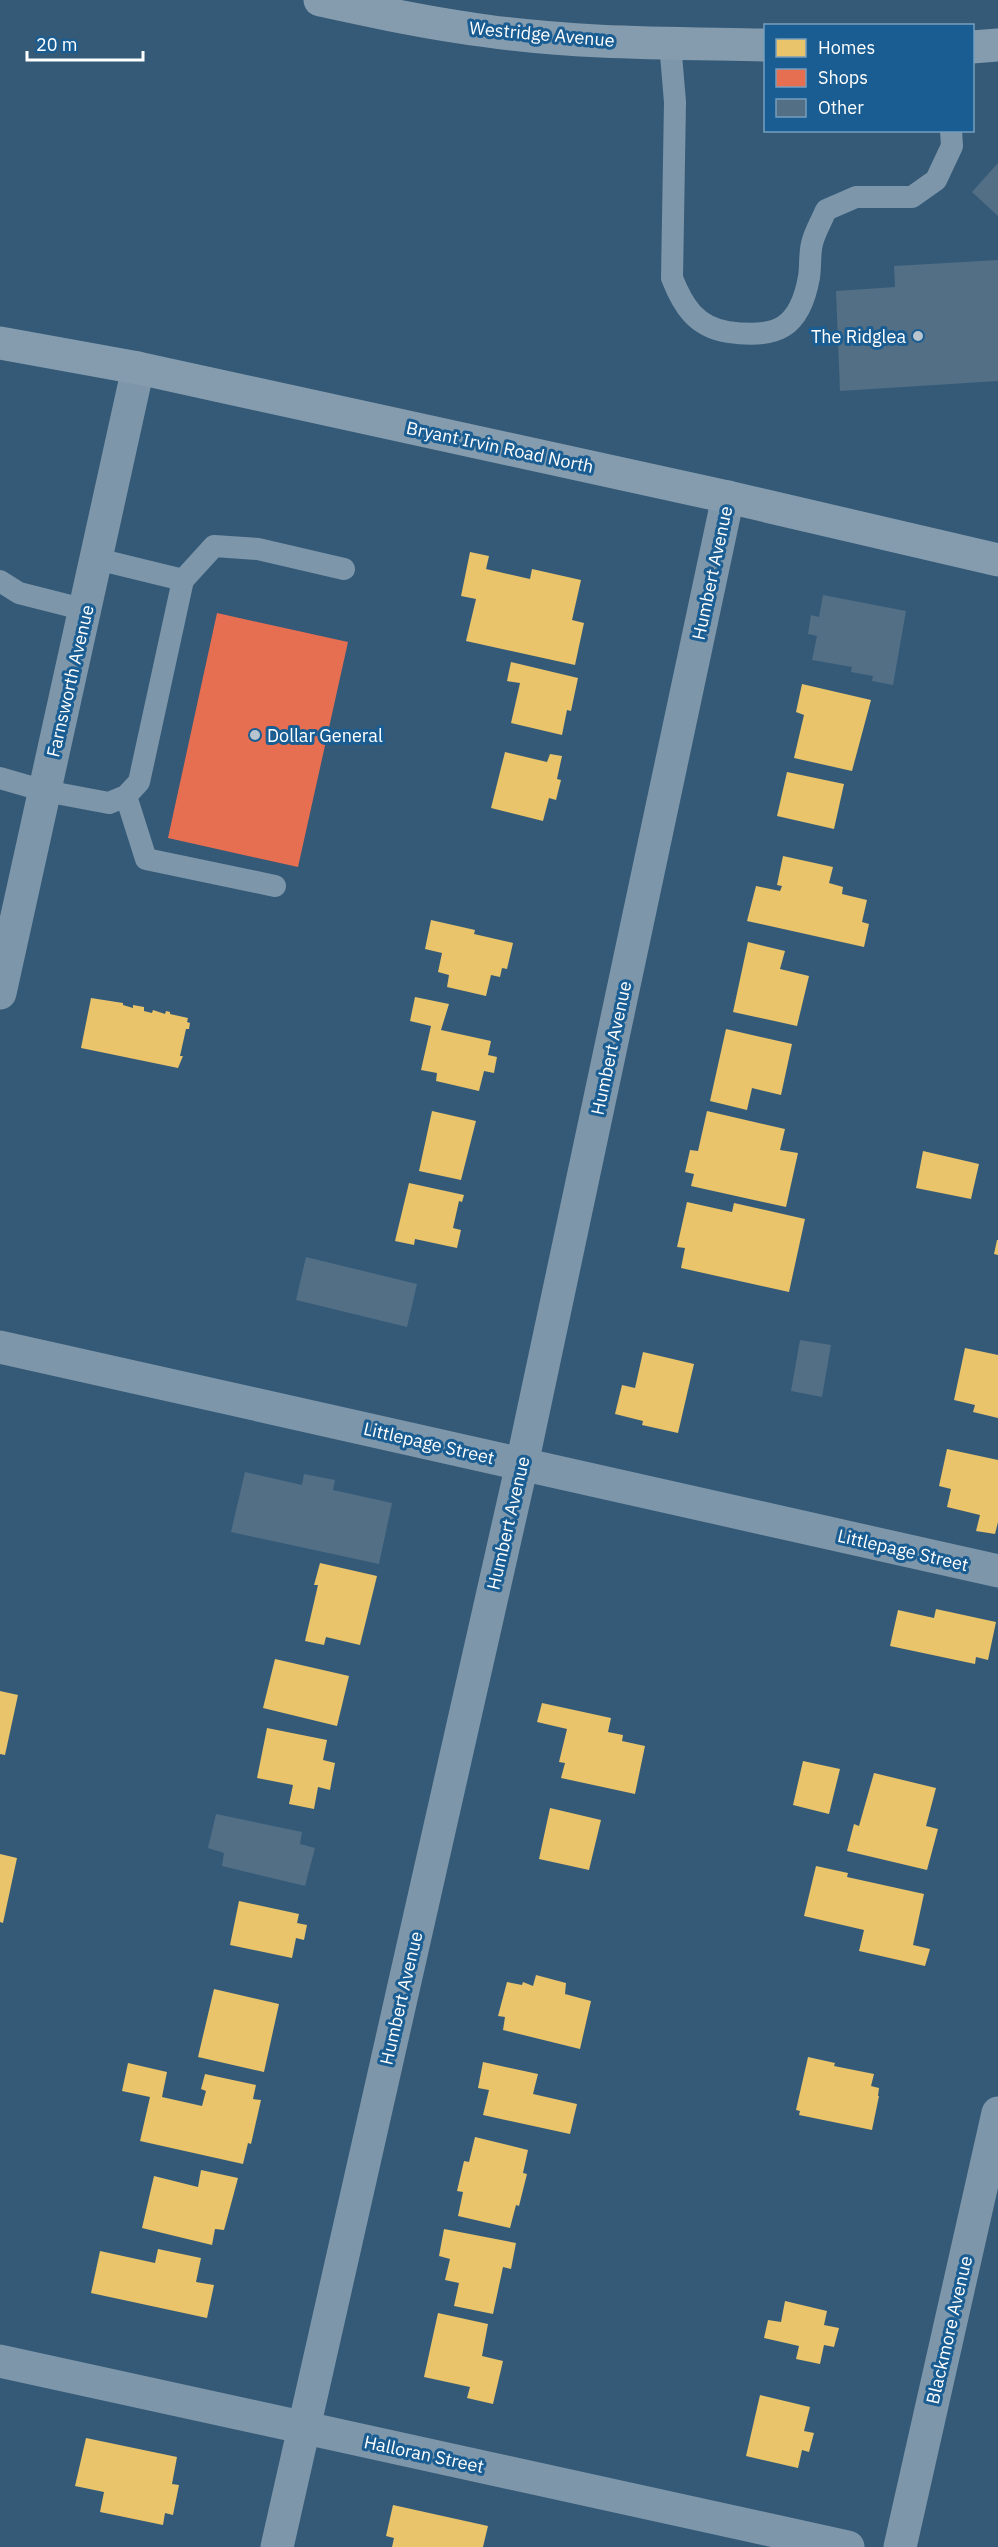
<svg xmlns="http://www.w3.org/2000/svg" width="998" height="2547" viewBox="0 0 998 2547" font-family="'IBM Plex Sans',sans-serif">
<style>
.homes{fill:#e9c46a}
.shops{fill:#e76f51}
.building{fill:#526f86}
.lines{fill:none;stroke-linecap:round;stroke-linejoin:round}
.lane{stroke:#7d96aa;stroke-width:22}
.street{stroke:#7d96aa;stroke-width:33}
.secondary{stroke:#859cae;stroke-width:33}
.poi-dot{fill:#b8c5cf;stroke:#1a5d92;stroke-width:2}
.labels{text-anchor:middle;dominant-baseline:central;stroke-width:6;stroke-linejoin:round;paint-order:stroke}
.street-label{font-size:18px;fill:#fff;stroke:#1a5d92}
.poi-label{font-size:18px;fill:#fff;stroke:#1a5d92;text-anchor:end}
</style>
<rect width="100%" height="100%" fill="#355a77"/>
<!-- homes -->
<path class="homes" d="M470,552L489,556L486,569L530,579L532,569L581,580L572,620L584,623L575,665L466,641L476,599L461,596Z
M511,662L578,678L571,711L567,710L562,735L511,723L520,683L507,681Z
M802,684L871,700L852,771L794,758L804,715L796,712Z
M505,752L547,762L550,754L562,756L557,779L561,780L556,800L549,798L543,821L491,808Z
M787,772L844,784L834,829L777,816Z
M783,856L833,867L829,883L843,887L842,894L867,900L862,922L869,924L864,947L747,921L756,886L780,891L782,886L777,885Z
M431,920L475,930L474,934L513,943L507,969L502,968L500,977L491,975L486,996L447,987L449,975L438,972L442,953L425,949Z
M748,942L785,951L780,969L809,976L797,1026L733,1012Z
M415,997L449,1004L441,1030L491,1041L488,1055L497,1057L494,1073L484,1071L479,1091L436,1081L437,1073L421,1070L431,1026L410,1021Z
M91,998L123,1003V1005L133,1008V1005L144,1007V1011L152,1013L153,1010L165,1014L166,1011L170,1012V1014L188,1018L187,1022L190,1023L189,1029H186L180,1056H183L178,1068L81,1048Z
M726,1029L792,1044L781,1095L752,1088L747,1110L710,1101Z
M432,1111L476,1121L461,1180L419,1171Z
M707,1111L785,1129L780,1150L798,1153L786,1207L691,1186L694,1174L685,1172L690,1150L698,1151Z
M923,1151L979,1164L971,1199L916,1188Z
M409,1183L464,1195L462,1202L459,1201L453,1228L461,1230L457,1248L415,1239L414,1245L395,1241Z
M687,1202L732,1212L734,1203L805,1219L789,1292L681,1268L685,1248L677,1247Z
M997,1240H998V1255L994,1254Z
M965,1348L998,1355V1418L973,1412L975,1405L954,1400Z
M643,1352L694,1364L678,1433L642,1425L643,1421L615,1414L622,1385L635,1388Z
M947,1449L998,1460V1522L995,1534L976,1531L980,1515L947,1507L951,1489L939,1486Z
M320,1563L377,1576L360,1645L326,1637L324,1645L305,1641L318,1585H314Z
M936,1609L996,1622L988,1660L976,1657L975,1664L890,1646L898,1610L934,1618Z
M275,1659L349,1676L337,1726L263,1708Z
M0,1691L18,1695L5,1755L0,1754Z
M542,1703L611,1718L608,1732L623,1735L622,1741L645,1746L635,1794L561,1778L565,1763L559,1762L567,1729L537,1722Z
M267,1728L327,1740L323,1760L335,1763L330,1790L318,1787L314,1809L289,1804L293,1785L257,1778Z
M803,1761L840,1769L829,1814L793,1805Z
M874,1773L936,1788L926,1826L938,1829L927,1870L847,1851L854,1824L859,1826Z
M550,1808L601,1820L589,1870L539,1859Z
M0,1854L17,1858L3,1923L0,1922Z
M816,1866L848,1873L847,1877L924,1894L913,1945L930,1949L925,1966L859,1951L864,1930L804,1916Z
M239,1901L299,1914L297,1923L307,1925L304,1940L296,1938L292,1958L230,1945Z
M536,1975L566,1983L565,1994L591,2001L580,2049L503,2030L505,2017L498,2016L507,1982L522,1985L523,1982L533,1986Z
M214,1989L279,2004L264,2072L198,2057Z
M808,2057L835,2063L834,2066L874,2074L871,2086L879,2088L878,2096H879L872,2130L799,2115L800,2111L796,2110Z
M483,2062L538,2074L533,2094L577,2104L570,2134L483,2115L489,2090L478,2088Z
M128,2063L167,2072L162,2097L202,2106L206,2091L201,2089L205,2074L256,2085L253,2099L261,2100L251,2144L248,2143L243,2164L140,2141L150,2097L122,2091Z
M475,2137L528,2150L523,2173L527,2174L519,2206L516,2205L510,2228L458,2216L463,2192L457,2191L464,2161L469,2162Z
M201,2170L238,2178L224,2230L215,2229L212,2245L142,2228L154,2176L198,2187Z
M444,2229L516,2243L511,2269L503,2267L493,2314L454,2306L459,2283L445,2280L450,2259L439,2256Z
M158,2249L201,2258L196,2282L214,2285L207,2318L91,2293L100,2251L155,2263Z
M785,2301L827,2311L824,2325L839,2328L834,2347L824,2345L820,2364L796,2359L799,2346L764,2338L768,2320L781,2322Z
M438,2313L488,2324L482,2356L503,2361L493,2404L467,2398L470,2387L424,2377Z
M760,2395L810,2407L804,2431L814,2433L809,2452L802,2450L798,2468L746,2456Z
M86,2438L177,2457L172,2484L179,2485L173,2515L165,2513L163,2525L100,2512L104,2492L75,2486Z
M393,2505L488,2526L483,2547H392L394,2538L386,2536Z"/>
<!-- shops -->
<path class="shops" d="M217,613L348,642L298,867L168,838Z"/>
<!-- building -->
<path class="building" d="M998,163V216L972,192Z
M998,260V381L840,391L836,291L895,287L894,266Z
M823,595L906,611L893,685L872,681L873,676L851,672L852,667L812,660L817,636L808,634L811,615L819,617Z
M306,1257L417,1284L407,1327L296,1300Z
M800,1340L831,1345L822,1397L791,1391Z
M245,1472L302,1485L304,1474L335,1480L333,1490L392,1503L379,1564L231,1532Z
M216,1814L302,1832L300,1844L315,1848L305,1886L222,1866L224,1853L208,1848Z"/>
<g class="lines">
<!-- lane -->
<path class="lane" d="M670,43L675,102L672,278C683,306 696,327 728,332C777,339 800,328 809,277C811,265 809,251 813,240C816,230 822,220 826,210L856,197H912L936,180L952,146L951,130
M183,580L214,546L258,549L344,569
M0,581L19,593L86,610
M0,778L45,791L109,803L126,796L139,782L183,580L97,559
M126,796L146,859L275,886"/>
<!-- street -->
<path class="street" d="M0,993L138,368
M0,1347L998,1571
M0,2361L848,2547
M277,2547L522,1464L728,497
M900,2547L998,2113"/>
<!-- secondary -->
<path class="secondary" d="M320,0C375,12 431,24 487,31C578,44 673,43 766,45
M972,47L998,45
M0,343L138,368L728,497L998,560"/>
</g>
<!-- markers -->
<g class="poi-dot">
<circle cx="918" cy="336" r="6"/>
<circle cx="255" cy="735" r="6"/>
</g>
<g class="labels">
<!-- street labels -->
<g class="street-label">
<text transform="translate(542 34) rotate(5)">Westridge Avenue</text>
<text transform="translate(500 447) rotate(12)">Bryant Irvin Road North</text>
<text transform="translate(712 573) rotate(-78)">Humbert Avenue</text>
<text transform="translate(70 681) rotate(-77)">Farnsworth Avenue</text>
<text transform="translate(611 1048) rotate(-78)">Humbert Avenue</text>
<text transform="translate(429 1443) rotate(13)">Littlepage Street</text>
<text transform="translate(508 1523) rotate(-77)">Humbert Avenue</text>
<text transform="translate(903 1550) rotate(13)">Littlepage Street</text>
<text transform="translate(401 1998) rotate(-77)">Humbert Avenue</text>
<text transform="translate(949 2330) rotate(-77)">Blackmore Avenue</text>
<text transform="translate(424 2454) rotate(12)">Halloran Street</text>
</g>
<!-- poi labels -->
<g class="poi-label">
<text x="906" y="336">The Ridglea</text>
<text x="267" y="735" text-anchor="start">Dollar General</text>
</g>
</g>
<!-- legend -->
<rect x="764" y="24" width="210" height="108" fill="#1a5d92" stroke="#769ebe" stroke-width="1.5"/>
<rect x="776" y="39" width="30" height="18" fill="#e9c46a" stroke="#769ebe" stroke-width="1.5"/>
<text x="818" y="54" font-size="18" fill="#ffffff">Homes</text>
<rect x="776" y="69" width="30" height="18" fill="#e76f51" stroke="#769ebe" stroke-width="1.5"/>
<text x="818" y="84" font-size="18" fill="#ffffff">Shops</text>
<rect x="776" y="99" width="30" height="18" fill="#526f86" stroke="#769ebe" stroke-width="1.5"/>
<text x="818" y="114" font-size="18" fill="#ffffff">Other</text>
<!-- scale -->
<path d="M27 51v9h116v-9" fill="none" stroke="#ffffff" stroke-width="3"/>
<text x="36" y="51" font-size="18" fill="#ffffff" stroke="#1a5d92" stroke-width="4.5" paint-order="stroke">20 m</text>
</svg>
